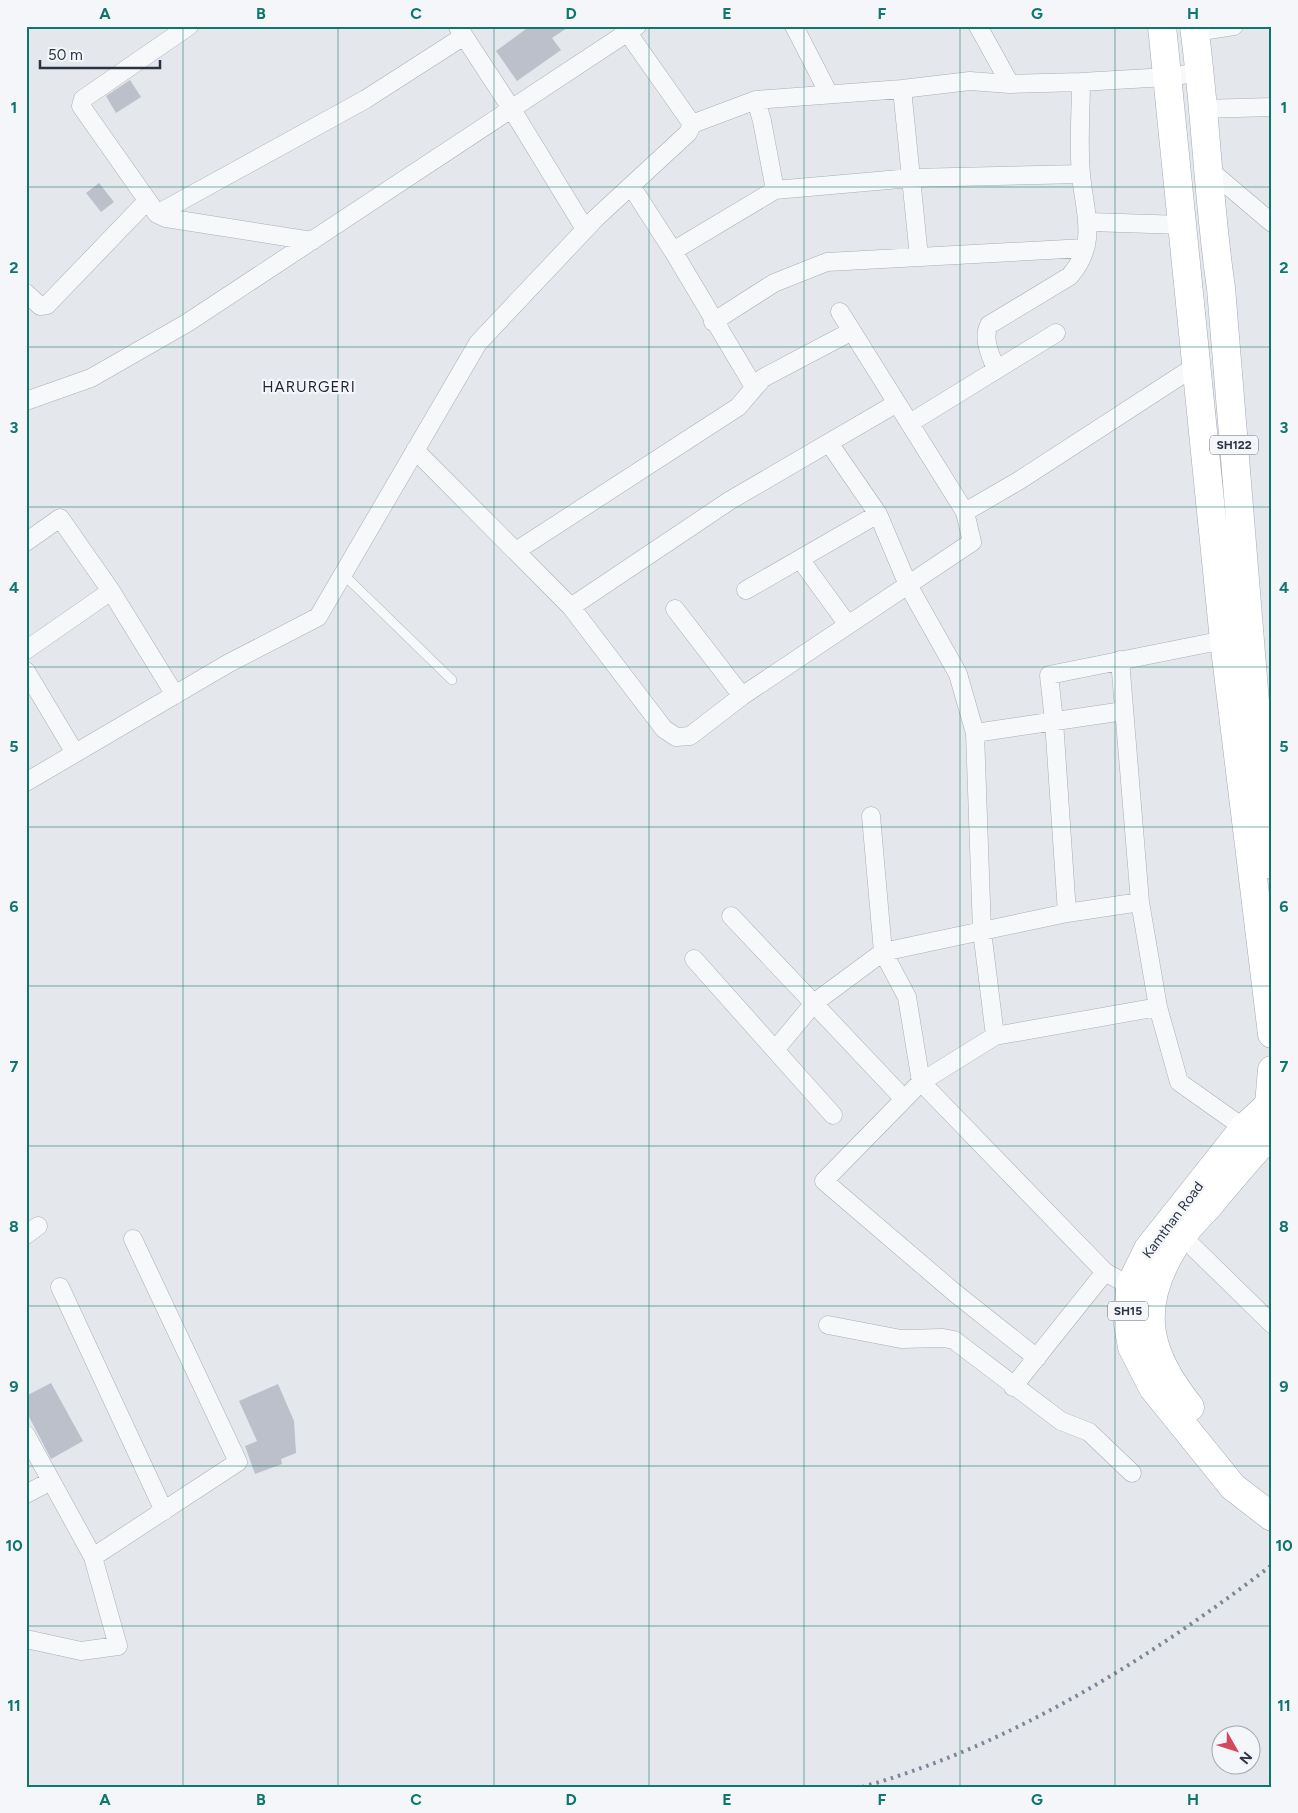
<svg xmlns="http://www.w3.org/2000/svg" width="1298" height="1813" viewBox="0 0 1298 1813" font-family="Figtree,sans-serif">
<style>
.building{fill:#bbc0ca}
.lines{fill:none;stroke-linecap:round;stroke-linejoin:round}
.lane-casing{stroke:#a9aeb7;stroke-width:10}
.street-casing{stroke:#a9aeb7;stroke-width:19}
.primary-casing{stroke:#a3abb8;stroke-width:29}
.lane{stroke:#f7f8fa;stroke-width:9}
.street{stroke:#f7f8fa;stroke-width:18}
.primary{stroke:#fff;stroke-width:28}
.rail{stroke:#7d8696;stroke-width:4;stroke-dasharray:2.5 5;stroke-linecap:butt}
.grid{fill:none;stroke:#0f766e;stroke-width:1;stroke-opacity:0.55}
.labels{text-anchor:middle;dominant-baseline:central;stroke-width:4.5;stroke-linejoin:round;paint-order:stroke}
.shield{fill:#f4f6f9;stroke:#676e7b;stroke-width:1}
.shield-label{font-size:12px;font-weight:bold;fill:#2b3445}
.street-label{font-size:14px;fill:#2b3445;stroke:#f4f6f9}
.neighbourhood-label{font-size:15px;letter-spacing:1px;fill:#1d2536;stroke:#f4f6f9}
.neatline{fill:none;stroke:#0f766e;stroke-width:2}
.grid-label{font-size:16px;text-anchor:middle;font-weight:bold;fill:#0f766e}
</style>
<rect width="100%" height="100%" fill="#e4e7ec"/>
<!-- building -->
<path class="building" d="M530,26H570L552,38L561,50L517,81L496,51Z
M130,80L141,97L116,113L106,96Z
M99,183L114,202L101,212L86,193Z
M51,1383L83,1441L51,1459L26,1411V1396Z
M278,1384L294,1421L296,1453L281,1459L282,1464L255,1474L245,1446L257,1441L239,1401Z"/>
<g class="lines">
<!-- lane casing -->
<g class="lane-casing">
<path id="lane" d="M343,574L452,680"/>
</g>
<!-- street casing -->
<g class="street-casing">
<path id="street" d="M189,26L83,99L81,106L157,214L166,218L312,241
M623,26L692,124
M794,26L829,94
M978,26L1010,84
M458,27L511,108L585,229
M1195,32L1234,26
M902,89L919,257
M756,100L762,121L775,190
M1202,109L1272,107
M1206,167L1272,223
M631,186L673,251L754,387
M157,214L366,99L464,36
M1089,222L1183,225
M673,251L775,190L911,178L1081,174
M26,293L40,306L47,305L147,201
M840,312L965,512L1020,480L1197,365
M713,322L774,283L827,262L1085,248
M996,370C991,355 982,340 989,325L1070,276C1099,242 1084,212 1081,174C1078,144 1081,112 1081,82
M26,401L91,378L187,323L637,26
M910,423L1056,333
M415,450L571,607L664,729L676,737L690,736L742,696L972,542L965,512
M878,514L908,585L958,674L975,733L1124,711
M26,542L60,518L111,591L26,650
M516,551L738,407L763,378L852,331
M800,559L848,625
M746,590L878,514L829,443
M111,591L175,695
M571,607L729,501L897,403
M675,609L742,696
M1120,660L1140,902L1158,1007L1179,1082L1251,1133
M26,671L75,753
M975,733L982,931L995,1036
M26,782L229,663L318,617L478,343L596,218L688,133L692,124L756,100L902,89L970,81L1010,84L1081,82L1167,77L1201,72
M871,816L883,952L907,997L921,1082L1105,1272L1130,1286
M1067,913L1054,721L1049,675L1224,640
M731,916L904,1099
M694,959L775,1050L814,1003L883,952L1067,913L1140,902
M775,1050L833,1115
M26,1235L38,1226
M1182,1236L1272,1324
M60,1287L164,1511
M828,1325L901,1339L943,1338L954,1340L1061,1421L1089,1432L1132,1473
M1037,1358L955,1293L824,1181L921,1082L995,1036L1158,1007
M1013,1387L1105,1272
M26,1435L93,1557L118,1646L81,1651L26,1639
M26,1494L51,1481
M93,1557L238,1462L133,1239"/>
</g>
<!-- primary casing -->
<g class="primary-casing">
<path id="primary" d="M1162,26L1224,640L1272,1034
M1194,26C1206,113 1208,201 1221,288L1261,775L1272,865
M1272,1102L1244,1128L1148,1249L1130,1286L1128,1324L1132,1347L1153,1388L1233,1487L1272,1517
M1269,1105L1272,1070
M1190,1407C1148,1355 1136,1310 1172,1250C1182,1232 1198,1218 1211,1203C1231,1179 1251,1155 1272,1133"/>
</g>
<!-- lane -->
<use href="#lane" class="lane"/>
<!-- street -->
<use href="#street" class="street"/>
<!-- primary -->
<use href="#primary" class="primary"/>
<!-- rail -->
<path class="rail" d="M862,1787C1012,1745 1149,1659 1272,1565"/>
</g>
<!-- grid -->
<path class="grid" d="M183,26V1787M338,26V1787M494,26V1787M649,26V1787M804,26V1787M960,26V1787M1115,26V1787M26,187H1272M26,347H1272M26,507H1272M26,667H1272M26,827H1272M26,986H1272M26,1146H1272M26,1306H1272M26,1466H1272M26,1626H1272"/>
<g class="labels">
<!-- shield labels -->
<g class="shield">
<rect x="1210" y="435.5" width="48" height="19" rx="4"/>
<rect x="1108" y="1301.5" width="40" height="19" rx="4"/>
</g>
<g class="shield-label">
<text x="1234" y="445">SH122</text>
<text x="1128" y="1311">SH15</text>
</g>
<!-- street labels -->
<g class="street-label">
<text transform="translate(1173 1220) rotate(-53)">Kamthan Road</text>
</g>
<!-- neighbourhood labels -->
<g class="neighbourhood-label">
<text x="309" y="387">HARURGERI</text>
</g>
</g>
<!-- border -->
<rect width="1298" height="1813" fill="none" stroke="#f4f6f9" stroke-width="55"/>
<!-- north arrow -->
<g transform="translate(1236 1750) rotate(129)"><circle r="24" fill="#f4f6f9" stroke="#a4a8b1"/>
<path d="M0-4L9 19L0 12L-9 19Z" fill="#d1495b"/>
<text y="-8" font-size="14" font-weight="bold" text-anchor="middle" fill="#2b3445">N</text>
</g>
<!-- scale -->
<path d="M40 60v8h120v-8" fill="none" stroke="#2b3445" stroke-width="2.5"/>
<text x="48" y="60" font-size="15" fill="#2b3445" stroke="#f4f6f9" stroke-width="4" paint-order="stroke">50 m</text>
<rect x="28" y="28" width="1242" height="1758" class="neatline"/>
<g class="grid-label">
<text x="105" y="19">A</text>
<text x="261" y="19">B</text>
<text x="416" y="19">C</text>
<text x="571" y="19">D</text>
<text x="727" y="19">E</text>
<text x="882" y="19">F</text>
<text x="1037" y="19">G</text>
<text x="1193" y="19">H</text>
<text x="14" y="113">1</text>
<text x="1284" y="113">1</text>
<text x="14" y="273">2</text>
<text x="1284" y="273">2</text>
<text x="14" y="433">3</text>
<text x="1284" y="433">3</text>
<text x="14" y="593">4</text>
<text x="1284" y="593">4</text>
<text x="14" y="752">5</text>
<text x="1284" y="752">5</text>
<text x="14" y="912">6</text>
<text x="1284" y="912">6</text>
<text x="14" y="1072">7</text>
<text x="1284" y="1072">7</text>
<text x="14" y="1232">8</text>
<text x="1284" y="1232">8</text>
<text x="14" y="1392">9</text>
<text x="1284" y="1392">9</text>
<text x="14" y="1551">10</text>
<text x="1284" y="1551">10</text>
<text x="14" y="1711">11</text>
<text x="1284" y="1711">11</text>
<text x="105" y="1805">A</text>
<text x="261" y="1805">B</text>
<text x="416" y="1805">C</text>
<text x="571" y="1805">D</text>
<text x="727" y="1805">E</text>
<text x="882" y="1805">F</text>
<text x="1037" y="1805">G</text>
<text x="1193" y="1805">H</text>
</g>
</svg>
